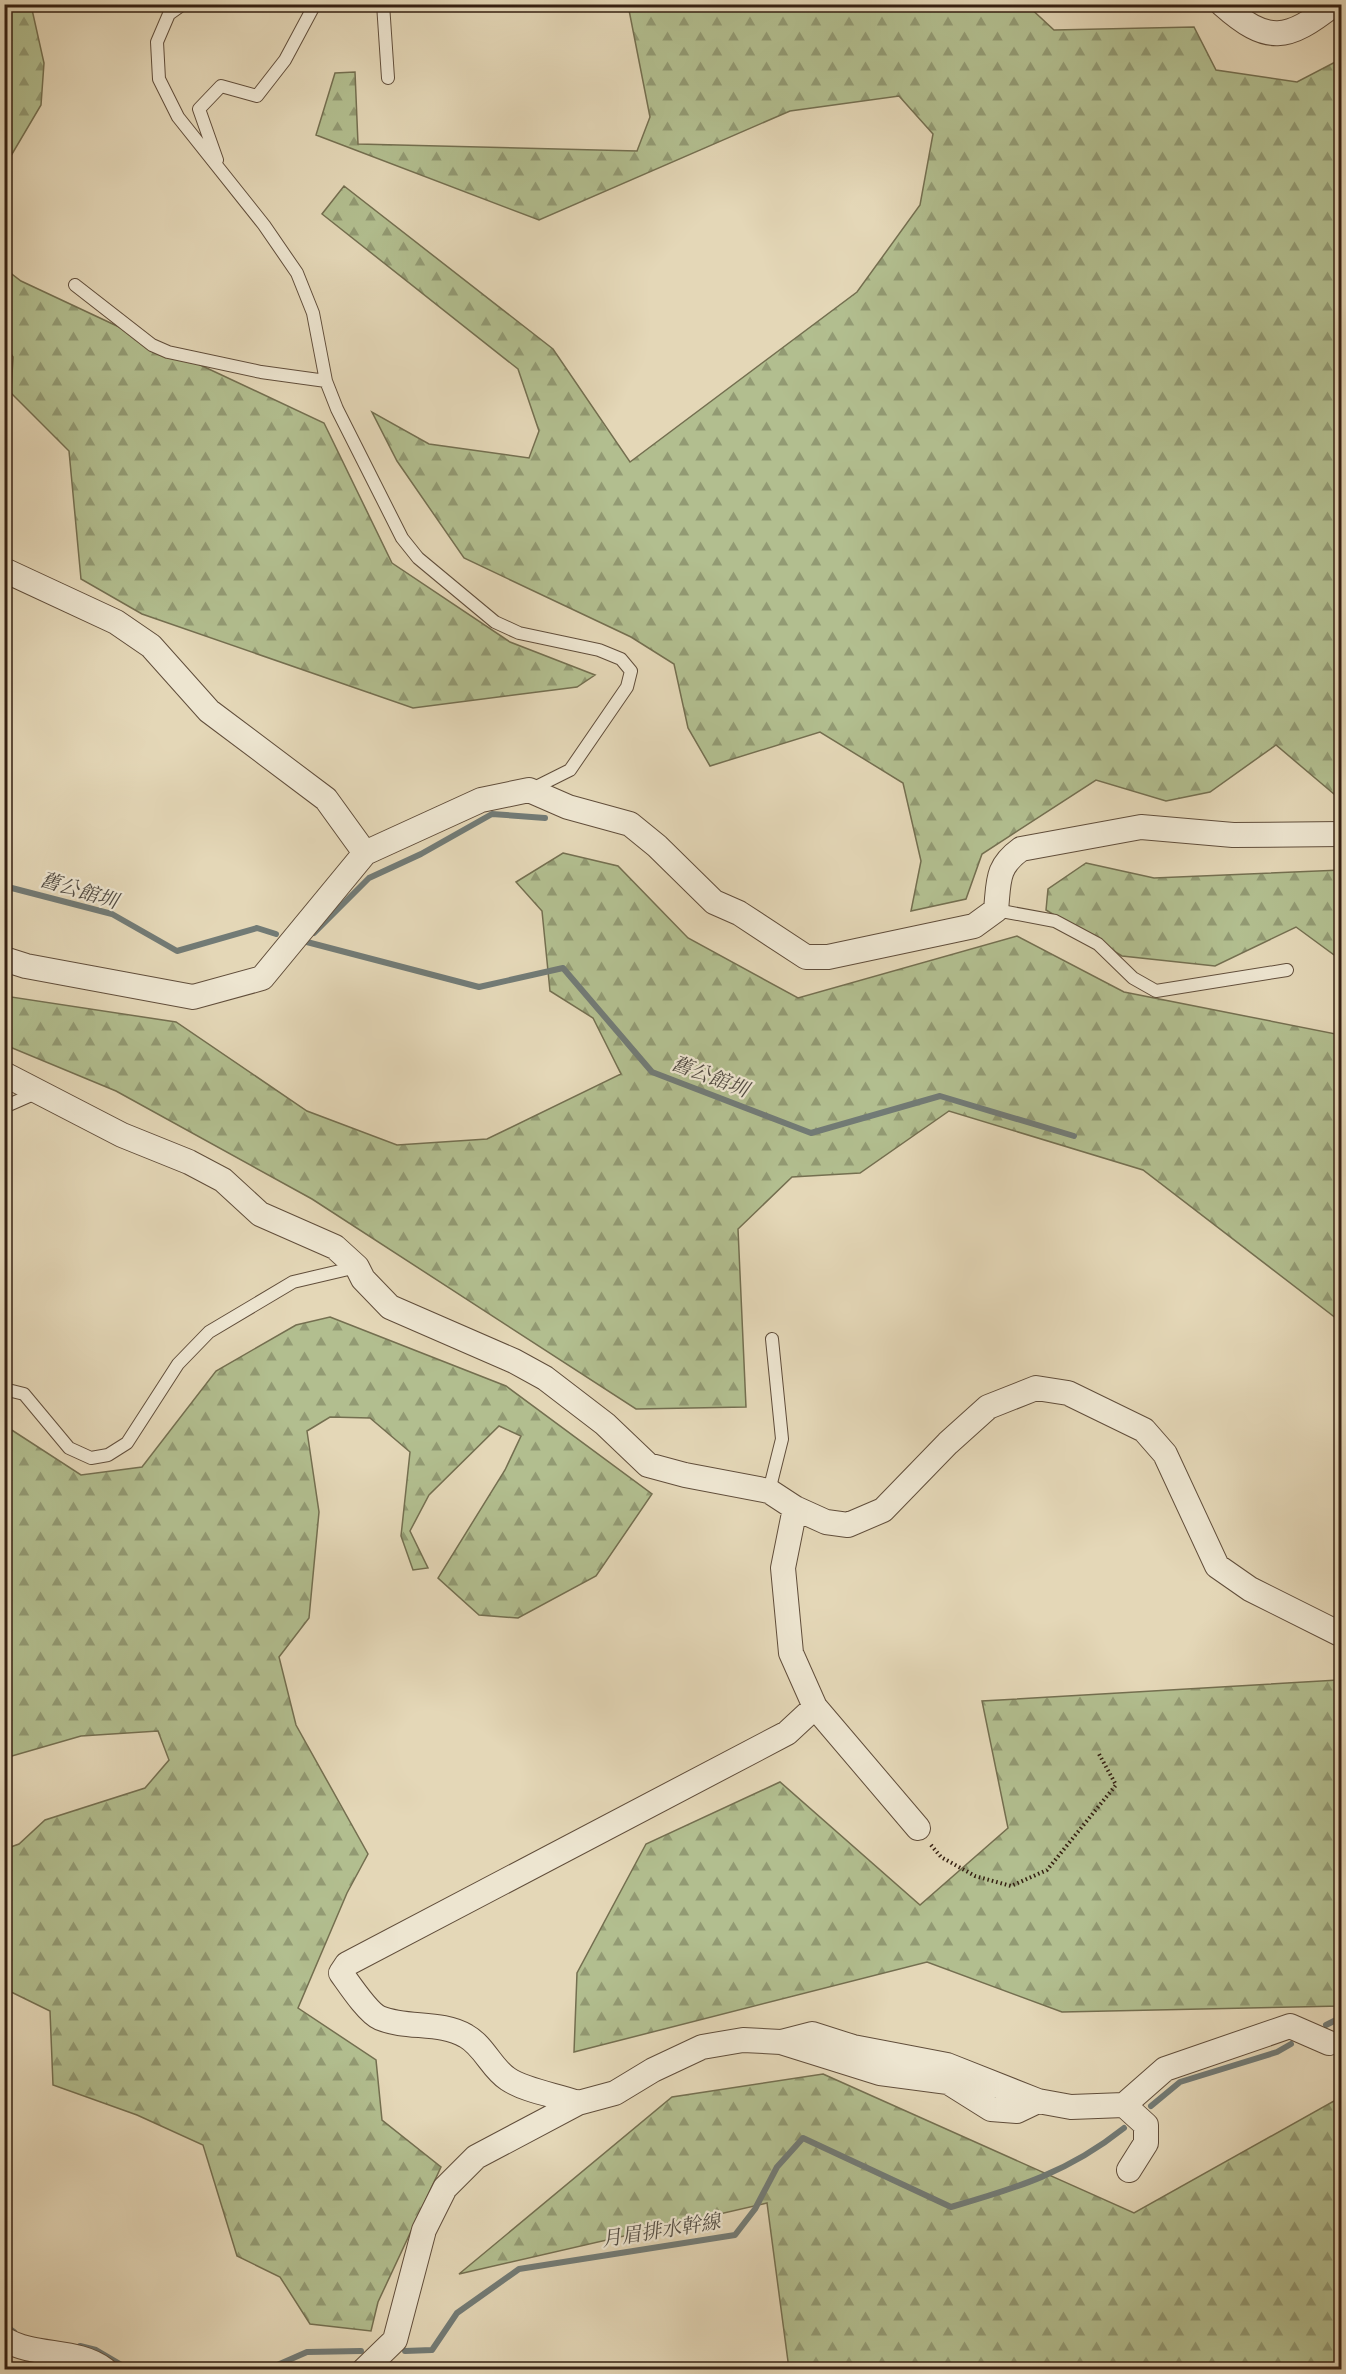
<svg xmlns="http://www.w3.org/2000/svg" width="1346" height="2374" viewBox="0 0 1346 2374" font-family="'Libre Caslon Text','Noto Serif TC',serif">
<style>
.forest{fill:url(#forest-firs);stroke:#746f50;stroke-width:1.5}
.lines{fill:none;stroke-linecap:round;stroke-linejoin:round}
.stream{stroke:#727b76;stroke-width:6}
.service-casing{stroke:#614e3b;stroke-width:14}
.minor-casing{stroke:#614e3b;stroke-width:26}
.path{stroke:#352012;stroke-width:4;stroke-dasharray:1.5 3;stroke-linecap:butt}
.service{stroke:#ede5d0;stroke-width:12}
.minor{stroke:#ede5d0;stroke-width:24}
.labels{text-anchor:middle;dominant-baseline:central;stroke-width:4.5;stroke-linejoin:round;paint-order:stroke}
.water-label{font-size:20px;font-style:italic;fill:#534d44;stroke:#ede5d0}
</style>
<defs>
<pattern id="forest-firs" width="22" height="20" patternUnits="userSpaceOnUse" patternTransform="scale(1.5)"><rect width="22" height="20" fill="#b2be8f"/><path d="M5 1l3.5 6h-7zM16 11l3.5 6h-7z" fill="#929a73"/></pattern>
</defs>
<rect width="100%" height="100%" fill="#e4d7b7"/>
<filter id="stains"><feTurbulence type="fractalNoise" baseFrequency=".00333" numOctaves="4"/><feColorMatrix values="0 0 0 0 .2 0 0 0 0 .09 0 0 0 0 .02 0 0 0 .5 -.17"/></filter>
<radialGradient id="worn" r=".72"><stop offset=".6" stop-color="#630" stop-opacity="0"/><stop offset="1" stop-color="#630" stop-opacity=".3"/></radialGradient>
<!-- forest -->
<path class="forest" d="M5,4L31,5L44,63L41,105L5,166Z
M628,5H1027L1054,30L1194,27L1216,70L1297,82L1341,59V800L1276,745L1210,792L1166,801L1096,780L982,854L966,899L911,911L921,861L903,783L820,732L710,766L688,728L674,664L631,637L464,558L397,461L372,412L429,444L529,458L539,431L518,369L322,214L344,186L553,349L630,462L857,292L920,205L933,134L899,96L790,111L539,220L316,135L335,73L355,72L358,144L637,151L650,117Z
M4,268L21,281L324,423L392,563L510,642L595,675L577,687L413,708L142,614L81,579L69,451L11,393L13,357L5,344Z
M563,853L618,866L688,938L798,998L1017,936L1124,992L1341,1035V1322L1143,1170L949,1111L860,1173L792,1177L738,1229L746,1407L636,1409L312,1199L116,1091L5,1045V996L176,1022L307,1111L397,1145L487,1139L621,1074L593,1018L550,991L542,911L516,882Z
M1086,863L1154,878L1341,870V960L1296,927L1215,966L1122,956L1046,910L1048,889Z
M330,1317L506,1386L652,1494L596,1576L518,1618L479,1615L438,1578L505,1470L521,1436L499,1426L429,1495L410,1531L428,1568L413,1570L401,1536L410,1452L370,1418L330,1417L307,1431L319,1512L309,1618L279,1657L296,1725L368,1854L347,1893L298,2008L376,2060L382,2120L441,2167L378,2302L371,2331L310,2324L280,2277L237,2256L203,2145L137,2115L53,2085L50,2011L5,1989V1849L19,1844L45,1820L145,1788L169,1760L158,1731L81,1736L5,1758L4,1425L81,1475L142,1467L216,1371L296,1325Z
M1338,1680L1342,1682L1341,2006L1062,2012L927,1962L574,2052L577,1973L646,1844L780,1782L920,1905L1008,1828L982,1701Z
M823,2074L1134,2213L1341,2097V2369H789L767,2203L459,2274L672,2097Z"/>
<g class="lines">
<!-- stream -->
<path class="stream" d="M4,886L112,914L177,951L257,928L276,934
M314,933L369,878L421,854L492,814L545,818
M303,941L479,987L563,968L652,1072L811,1133L940,1096L1074,1136
M1326,2025L1342,2017
M1151,2106L1180,2082L1277,2052L1291,2044
M4,2325L14,2332
M80,2346L96,2350L130,2370
M405,2351L432,2350L457,2313L519,2269L735,2235L755,2209L777,2167L803,2138L951,2207C1017,2188 1069,2172 1124,2128
M266,2370L307,2352L361,2351"/>
<!-- service casing -->
<g class="service-casing">
<path id="service" d="M183,4L169,14L157,42L159,79L178,117L264,225L297,273L313,313L326,381L337,409L402,538L418,558L495,622L519,633L599,650L621,659L631,671L627,687L570,770L530,790
M383,4L388,78
M217,160L199,109L221,86L257,96L285,60L315,4
M75,285L152,345L168,352L261,372L326,381
M996,910L1055,921L1098,944L1133,978L1156,991L1287,970
M4,1107L38,1092
M4,1389L24,1394L69,1448L91,1458L108,1455L127,1443L178,1364L209,1332L293,1282L357,1267
M769,1491L782,1439L772,1339"/>
</g>
<!-- minor casing -->
<g class="minor-casing">
<path id="minor" d="M1222,4C1268,45 1287,41 1334,4
M4,570L116,622L151,646L209,711L326,799L365,853
M4,959L26,966L193,997L262,978L365,853L481,800L529,790L568,807L630,824L657,846L714,902L739,913L806,957H828L974,926L996,910C999,881 996,867 1021,849L1141,827L1233,835L1342,834
M4,1074L122,1135L189,1162L223,1180L260,1214L335,1247L357,1267L363,1279L390,1307L514,1361L545,1378L605,1424L648,1465L685,1475L769,1491L795,1508L826,1522L848,1525L883,1510L948,1443L988,1407L1036,1388L1068,1393L1144,1430L1165,1454L1217,1566L1250,1589L1342,1635
M815,1707L918,1828
M781,2042L812,2034L853,2047L947,2065L1038,2101
M578,2103L615,2093L653,2070L702,2047L743,2040L781,2042L880,2073L948,2082L991,2109L1017,2111L1038,2101L1071,2107L1124,2105L1165,2069L1290,2026L1329,2043
M1124,2105L1146,2125V2143L1129,2170
M4,2339C35,2358 77,2348 105,2370
M364,2370L395,2340L424,2230L445,2188L476,2157L578,2103C556,2095 526,2091 508,2079C492,2069 484,2046 466,2036C441,2021 407,2029 380,2018C368,2013 349,1984 341,1973L347,1964L787,1733L815,1707L791,1653L783,1568L795,1508"/>
</g>
<!-- path -->
<path class="path" d="M931,1845L941,1857L975,1876L1011,1886L1047,1870L1116,1785L1099,1754"/>
<!-- service -->
<use href="#service" class="service"/>
<!-- minor -->
<use href="#minor" class="minor"/>
</g>
<g class="labels">
<!-- water labels -->
<g class="water-label">
<text transform="translate(79 890) rotate(17)">舊公館圳</text>
<text transform="translate(710 1076) rotate(21)">舊公館圳</text>
<text transform="translate(661 2230) rotate(-9)">月眉排水幹線</text>
</g>
</g>
<!-- margin -->
<rect width="1346" height="2374" fill="none" stroke="#e4d7b7" stroke-width="24"/>
<rect x="6" y="6" width="1334" height="2362" fill="none" stroke="#352012" stroke-width="3"/>
<rect x="12" y="12" width="1322" height="2350" fill="none" stroke="#352012" stroke-width="1.5"/>
<rect width="100%" height="100%" filter="url(#stains)"/>
<rect width="100%" height="100%" fill="url(#worn)"/>
</svg>
